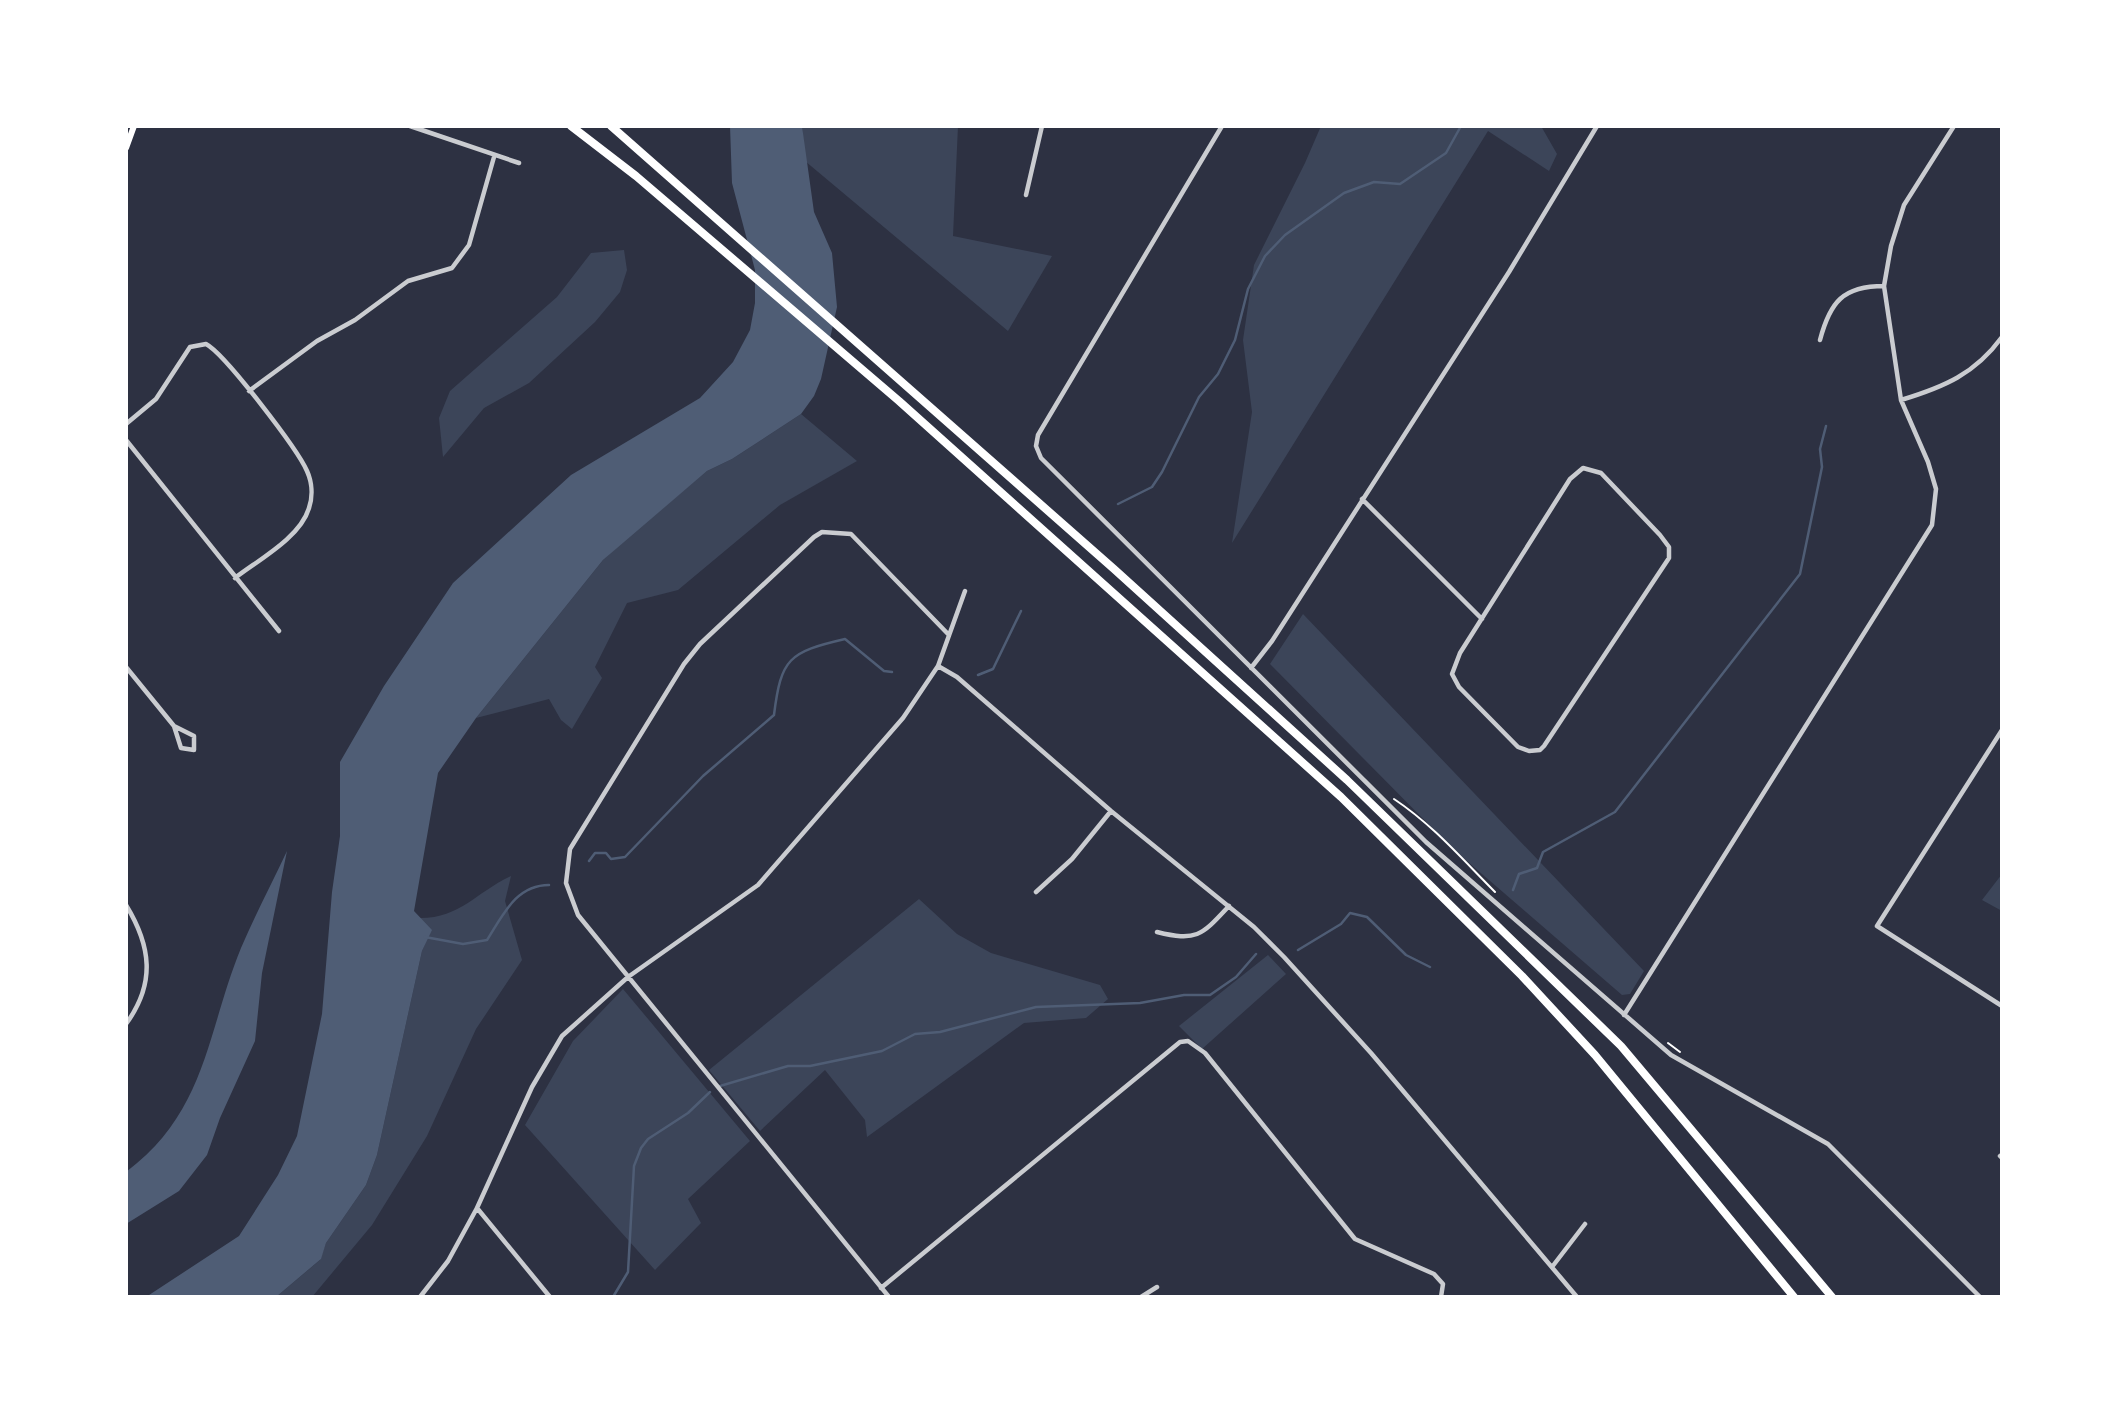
<svg xmlns="http://www.w3.org/2000/svg" width="2128" height="1423" viewBox="0 0 2128 1423" font-family="'Source Sans 3',sans-serif">
<style>
.green{fill:#3c4559}
.water{fill:#4f5d75}
.lines{fill:none;stroke-linecap:round;stroke-linejoin:round}
.stream{stroke:#4f5d75;stroke-width:2.5}
.path{stroke:#fff;stroke-width:2}
.minor{stroke:#caccd0;stroke-width:4.5}
.secondary{stroke:#fff;stroke-width:6}
.motorway{stroke:#fff;stroke-width:8}
</style>
<rect width="100%" height="100%" fill="#2d3142"/>
<!-- green -->
<path class="green" d="M802,126H958L953,236L1052,256L1008,331L805,161Z
M1321,126H1541L1557,154L1549,171L1488,131L1232,543L1252,412L1243,340L1254,265L1305,163Z
M624,250L627,270L620,292L595,322L529,383L484,408L443,457L439,418L450,391L557,297L591,253Z
M801,414L857,461L780,505L678,590L627,603L595,667L602,678L572,729L561,720L549,699L476,718L603,560L628,537L707,471L732,459Z
M1303,614L1644,971L1630,994L1622,995L1453,849L1270,664Z
M2002,874V911L1982,900Z
M511,876L505,901L522,960L476,1029L427,1136L372,1225L312,1297H276L320,1260L326,1243L366,1185L377,1155L422,951L431,930L418,918C460,919 476,892 511,876Z
M919,899L957,934L991,953L1100,985L1108,999L1086,1018L1024,1023L867,1137L865,1120L825,1070L760,1131L709,1070Z
M1268,955L1286,974L1202,1049L1179,1026Z
M623,989L750,1141L688,1199L701,1223L655,1270L525,1125L573,1041Z"/>
<!-- water -->
<path class="water" d="M730,126H802L814,212L832,253L837,307L821,379L814,396L801,414L732,459L707,471L603,560L476,718L438,773L414,911L432,930L422,951L377,1155L366,1185L326,1243L321,1259L276,1297H146L239,1236L278,1175L297,1136L322,1014L332,892L340,836V762L384,686L453,583L571,475L700,398L733,362L750,330L755,303V270L732,183Z
M287,851L262,973L255,1041L220,1118L207,1155L179,1191L126,1224V1172C207,1111 206,1034 241,948C255,915 272,883 287,851Z"/>
<g class="lines">
<!-- stream -->
<path class="stream" d="M1118,504L1152,487L1162,472L1199,397L1218,374L1235,340L1248,289L1265,256L1285,235L1344,193L1374,182L1400,184L1446,153L1461,126
M978,675L993,669L1021,611
M589,861L595,853H606L611,859L625,857L703,776L774,715C781,658 789,652 845,639L884,671L892,672
M1513,890L1519,874L1537,868L1543,852L1615,812L1800,574L1822,467L1820,449L1826,426
M425,937L463,944L487,940C503,915 516,885 549,885
M1298,950L1341,924L1350,913L1367,917L1406,955L1430,967
M720,1086L788,1066H810L882,1051L915,1034L940,1032L1036,1007L1140,1003L1184,995H1210L1236,977L1256,954
M613,1297L628,1272L634,1166L641,1148L648,1139L688,1113L710,1092"/>
<!-- path -->
<path class="path" d="M1394,799C1433,825 1462,859 1495,892
M1668,1043L1680,1052"/>
<!-- minor -->
<path class="minor" d="M410,126L519,163
M1222,126L1038,435L1036,446L1041,458L1426,842L1671,1055L1828,1144L1980,1297
M1026,195L1042,126
M1820,340C1830,302 1843,286 1884,286
M249,391L317,341L355,320L408,281L452,268L469,245L494,157
M1901,400C1944,387 1975,374 2002,337
M126,424L156,399L190,347L206,344C225,354 298,450 307,471C312,482 313,496 309,508C300,538 258,560 235,578
M126,440L279,631
M1583,468L1601,473L1660,535L1669,547V558L1544,746L1540,750L1529,751L1518,747L1459,687L1452,674L1460,653L1570,479Z
M1362,499L1482,619
M938,666L957,677L1111,811L1254,927L1284,957L1371,1053L1577,1297
M126,667L174,726L194,736V750L181,748L174,726
M1251,668L1272,641L1509,272L1597,126
M2002,730L1877,926L2002,1006
M1036,892L1072,859L1111,811
M126,905C151,946 156,983 126,1024
M1157,932C1197,942 1202,935 1229,906
M1624,1015L1932,525L1936,489L1928,462L1901,400L1884,286L1891,246L1904,205L1954,126
M2000,1156L2002,1158
M477,1208L550,1297
M1552,1267L1585,1224
M881,1288L1180,1042L1188,1041L1205,1053L1355,1239L1434,1274L1443,1284L1441,1297
M420,1297L448,1261L477,1208L532,1087L562,1036L628,977L758,885L903,718L938,666L965,591
M889,1297L578,915L566,883L570,849L684,664L700,644L814,537L822,532L851,534L948,634
M1141,1297L1157,1287"/>
<!-- secondary -->
<path class="secondary" d="M126,148L134,126"/>
<!-- motorway -->
<path class="motorway" d="M571,126L636,176L899,401L1341,797L1522,976L1595,1055L1794,1297
M611,126L1114,569L1347,780L1621,1046L1832,1297"/>
</g>
<!-- border -->
<rect width="2128" height="1423" fill="none" stroke="#ffffff" stroke-width="256"/>
</svg>
